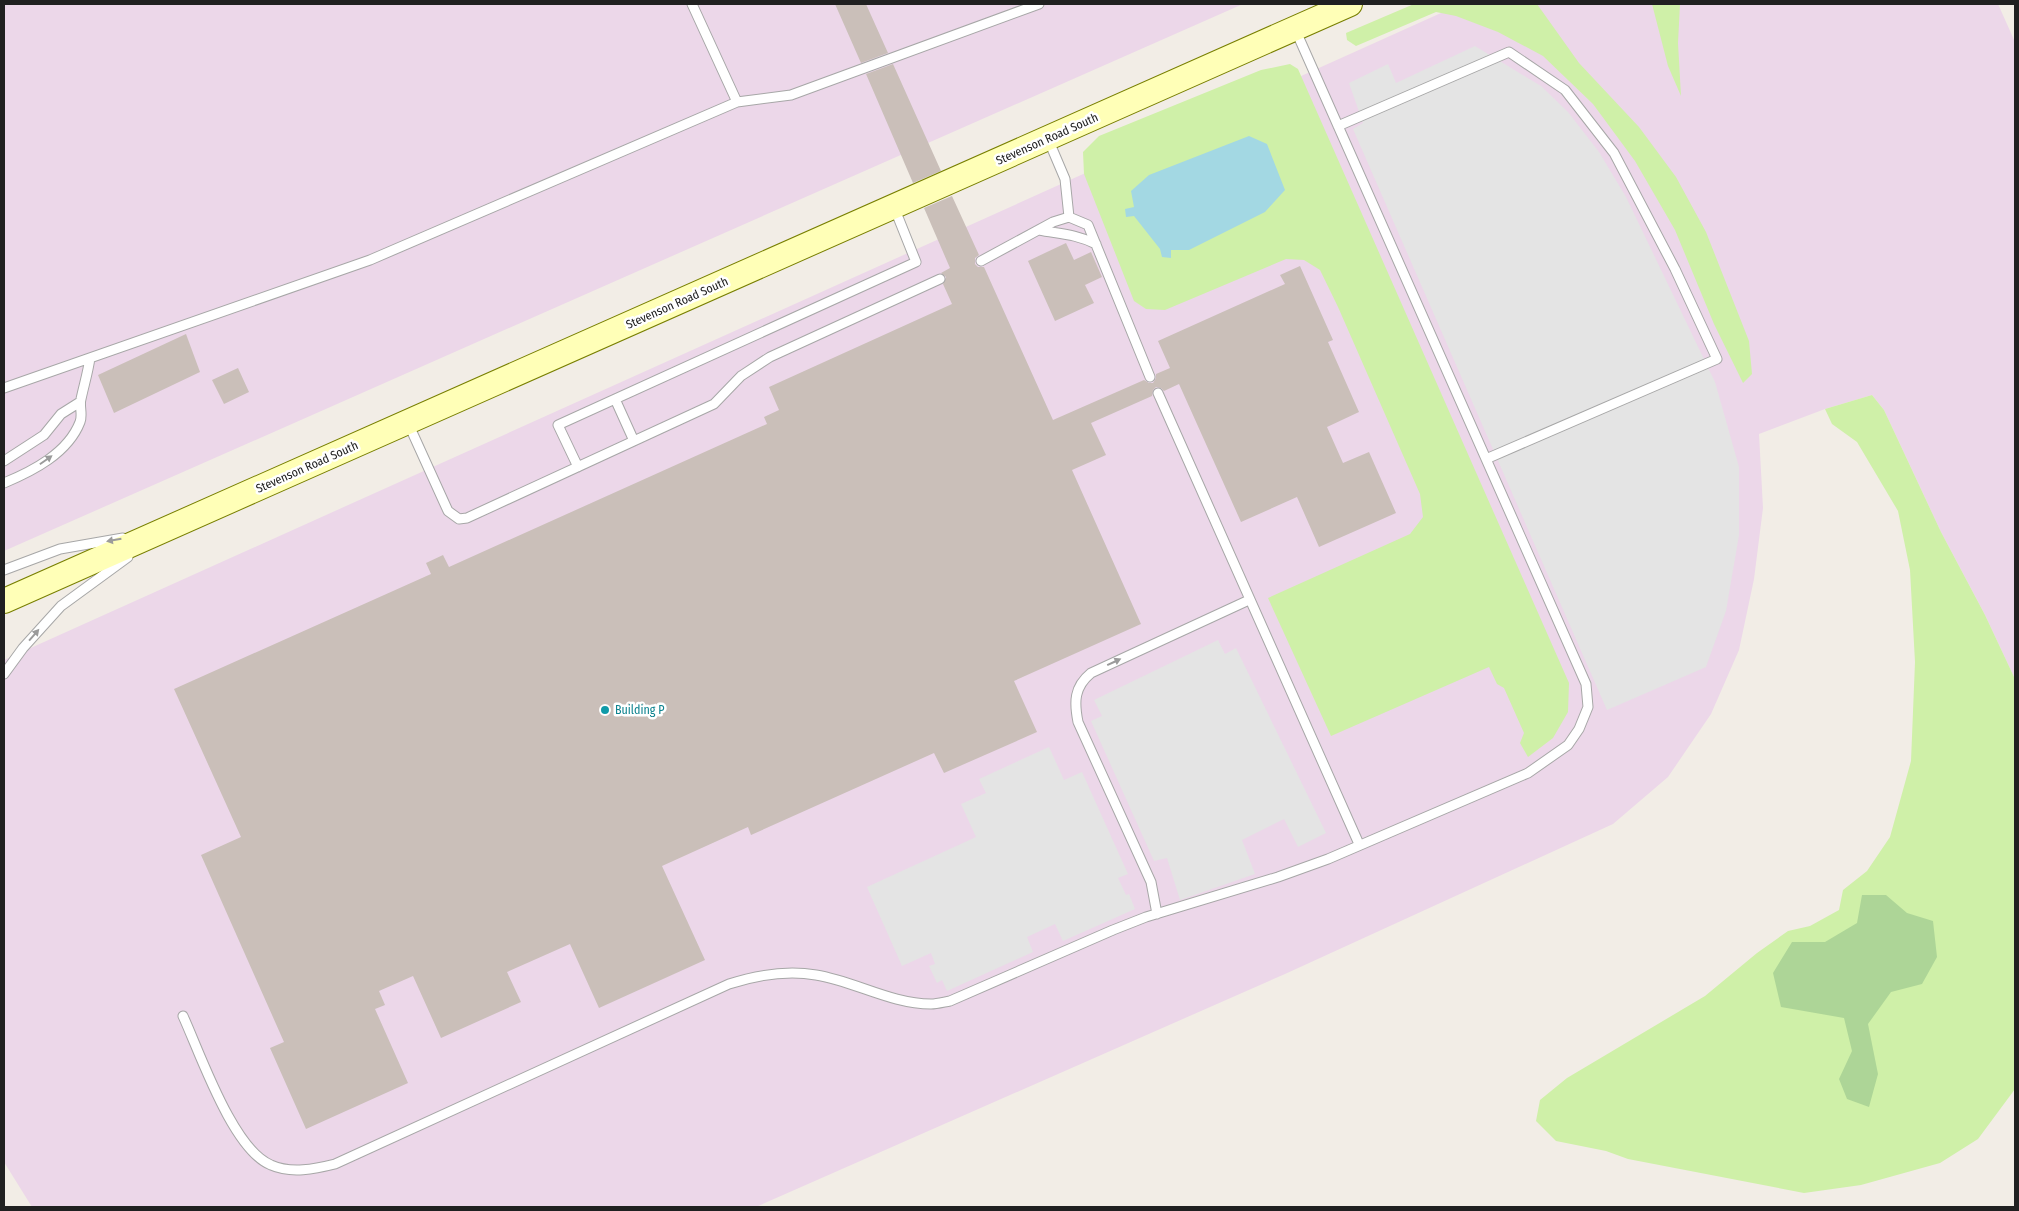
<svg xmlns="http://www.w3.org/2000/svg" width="2019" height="1211" viewBox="0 0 2019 1211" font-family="'Fira Sans Condensed',sans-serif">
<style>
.industrial{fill:#ecd7e9}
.grass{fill:#cff0a8}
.forest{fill:#add597}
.parking{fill:#e4e4e4}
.water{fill:#a3d8e3}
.building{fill:#cabfb9}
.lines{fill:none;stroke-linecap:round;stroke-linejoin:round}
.service-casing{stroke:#a7a7a7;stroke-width:11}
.secondary-casing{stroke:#787f00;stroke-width:26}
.service{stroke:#fff;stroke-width:9}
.secondary{stroke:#ffffb7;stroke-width:24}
.oneway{fill:#9b9b9b}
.culture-dot{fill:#0f9aa8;stroke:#fff;stroke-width:2}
.labels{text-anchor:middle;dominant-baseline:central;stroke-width:5;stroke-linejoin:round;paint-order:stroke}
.street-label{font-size:12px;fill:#202020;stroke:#fff}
.culture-label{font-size:12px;fill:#0d838f;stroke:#fff;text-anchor:start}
</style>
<rect width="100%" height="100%" fill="#f2ede6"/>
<!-- industrial -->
<path class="industrial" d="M4,4H1243L4,551Z
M1461,4H1998L2015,42V679L1985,615L1941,532L1884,410L1872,395L1825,409L1759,434L1763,508L1754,579L1739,650L1711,714L1668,777L1613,824L1285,974L756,1207H32L4,1162V660Z"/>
<!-- grass -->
<path class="grass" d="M1414,4H1537L1579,63L1639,127L1676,177L1706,232L1749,341L1752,374L1743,383L1714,324L1675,230L1635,161L1593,104L1543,56L1498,32L1456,16L1436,12L1356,46L1347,40L1346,33Z
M1652,4H1680L1678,43L1681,96L1668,66Z
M1290,64L1298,69L1569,683L1568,712L1553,738L1528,757L1520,743L1524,733L1504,688L1497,684L1489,667L1331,736L1268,598L1410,534L1423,517L1420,494L1338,307L1320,270L1304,260L1286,259L1165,310L1146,309L1134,301L1084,174L1083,152L1099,136L1261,70Z
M1872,395L1884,410L1941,532L1985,615L2015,679V1089L1978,1139L1940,1163L1861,1185L1804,1193L1628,1159L1606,1151L1556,1141L1536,1121L1540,1100L1567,1078L1705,996L1757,953L1788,931L1810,926L1839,910L1843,890L1867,871L1890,837L1911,761L1915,662L1910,570L1898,511L1857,442L1832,424L1825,409Z"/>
<!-- forest -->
<path class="forest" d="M1862,895H1886L1907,913L1933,921L1937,957L1922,984L1891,992L1868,1024L1878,1074L1869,1107L1847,1099L1839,1079L1852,1051L1844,1018L1781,1007L1773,973L1792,942H1825L1857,923Z"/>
<!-- parking -->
<path class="parking" d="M1475,46L1541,86L1568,112L1599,152L1626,197L1715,382L1739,467V535L1726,611L1706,667L1607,710L1353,129L1363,123L1349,83L1388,64L1396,83Z
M1218,640L1225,654L1236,648L1326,833L1298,847L1284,819L1242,840L1255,874L1180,900L1167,858L1154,861L1091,721L1102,716L1094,700Z
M1049,747L1064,780L1082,772L1128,874L1118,878L1126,895L1129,894L1135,909L1063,941L1055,924L1027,937L1033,952L947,991L942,980L937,983L929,966L935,964L931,953L902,966L867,887L976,837L961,804L986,793L979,779Z"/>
<!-- water -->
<path class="water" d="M1249,136L1267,144L1285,190L1265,212L1189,250H1171V258L1162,257L1160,249L1134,216L1126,217L1125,209L1134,207L1131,191L1149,175Z"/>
<!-- building -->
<path class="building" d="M835,4H866L888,53L861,63Z
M893,64L941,171L913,183L866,74Z
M952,196L979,255L975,258V264L978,267H984L1053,420L1144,380L1149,383H1153L1156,378V374L1170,368L1158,341L1285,284L1280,275L1300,266L1333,340L1328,342L1359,412L1327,427L1343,463L1369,452L1396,513L1319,547L1297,497L1241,522L1179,384L1164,391L1161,388L1156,387L1153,390L1152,396L1091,423L1106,455L1072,470L1141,624L1014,681L1037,732L944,773L934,753L751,835L748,827L662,866L705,960L599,1008L570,944L507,972L521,1002L441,1038L413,976L379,991L385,1005L375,1009L408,1083L306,1129L270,1048L284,1042L201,855L241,837L174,689L431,574L426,563L443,555L449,567L767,424L764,417L779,410L769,387L952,304L943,284L946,277L941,273L950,268L924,208Z
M1066,243L1074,260L1091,252L1102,277L1085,285L1094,303L1055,321L1028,261Z
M186,334L200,372L114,413L98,375Z
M238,368L249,392L224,404L212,380Z"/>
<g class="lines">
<!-- service casing -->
<g class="service-casing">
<path id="service" d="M737,102L791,95L1039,4
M1338,126L1509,52L1565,90L1614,153L1675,269L1717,359L1486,459
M1048,139L1065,179L1069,217
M1039,230C1060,234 1076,234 1096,244
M981,261L1053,222L1069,217L1088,225L1150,377
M4,388L370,260L737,102L692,4
M1158,393L1359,844
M615,399L634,441
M408,423L448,511L459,519L467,518L714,404L741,376L770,357L940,279
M4,461L44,435L61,414L80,402
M578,467L558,425L916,262L894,207
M4,483C33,471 68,453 80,422C83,415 79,406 81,399C84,385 88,372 90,358
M4,570L60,549L123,538
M4,674L23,648L61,606L128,557
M1157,914L1151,882L1078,722C1074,702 1074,687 1091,673L1249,600
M183,1016C200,1053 233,1150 271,1165C291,1174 315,1169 335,1164L729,984C757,975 786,970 816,975C854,981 891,1004 931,1004C937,1004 944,1002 950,1001L1113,930L1146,917L1278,877L1328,859L1528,773L1568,745L1579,729L1588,707L1586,684L1295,29"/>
</g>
<!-- secondary casing -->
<g class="secondary-casing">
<path id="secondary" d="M4,601L1350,4"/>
</g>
<!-- service -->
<use href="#service" class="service"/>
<!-- secondary -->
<use href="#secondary" class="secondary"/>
</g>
<!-- one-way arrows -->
<defs><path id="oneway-solid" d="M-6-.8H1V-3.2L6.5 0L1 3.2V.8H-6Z" transform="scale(1.25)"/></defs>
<g class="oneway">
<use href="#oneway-solid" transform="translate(46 460) rotate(-35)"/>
<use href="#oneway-solid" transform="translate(114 540) rotate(170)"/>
<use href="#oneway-solid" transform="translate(34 635) rotate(-49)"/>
<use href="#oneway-solid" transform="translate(1114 662) rotate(-25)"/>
</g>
<!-- markers -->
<circle class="culture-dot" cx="605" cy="710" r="5"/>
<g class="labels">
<!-- street labels -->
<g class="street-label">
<text transform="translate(1047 139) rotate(-24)">Stevenson Road South</text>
<text transform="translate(677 303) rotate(-24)">Stevenson Road South</text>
<text transform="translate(307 467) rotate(-24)">Stevenson Road South</text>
</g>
<!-- culture labels -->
<g class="culture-label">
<text x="615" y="710">Building P</text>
</g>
</g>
<!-- border -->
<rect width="2019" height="1211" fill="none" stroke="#202020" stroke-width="10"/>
</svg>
